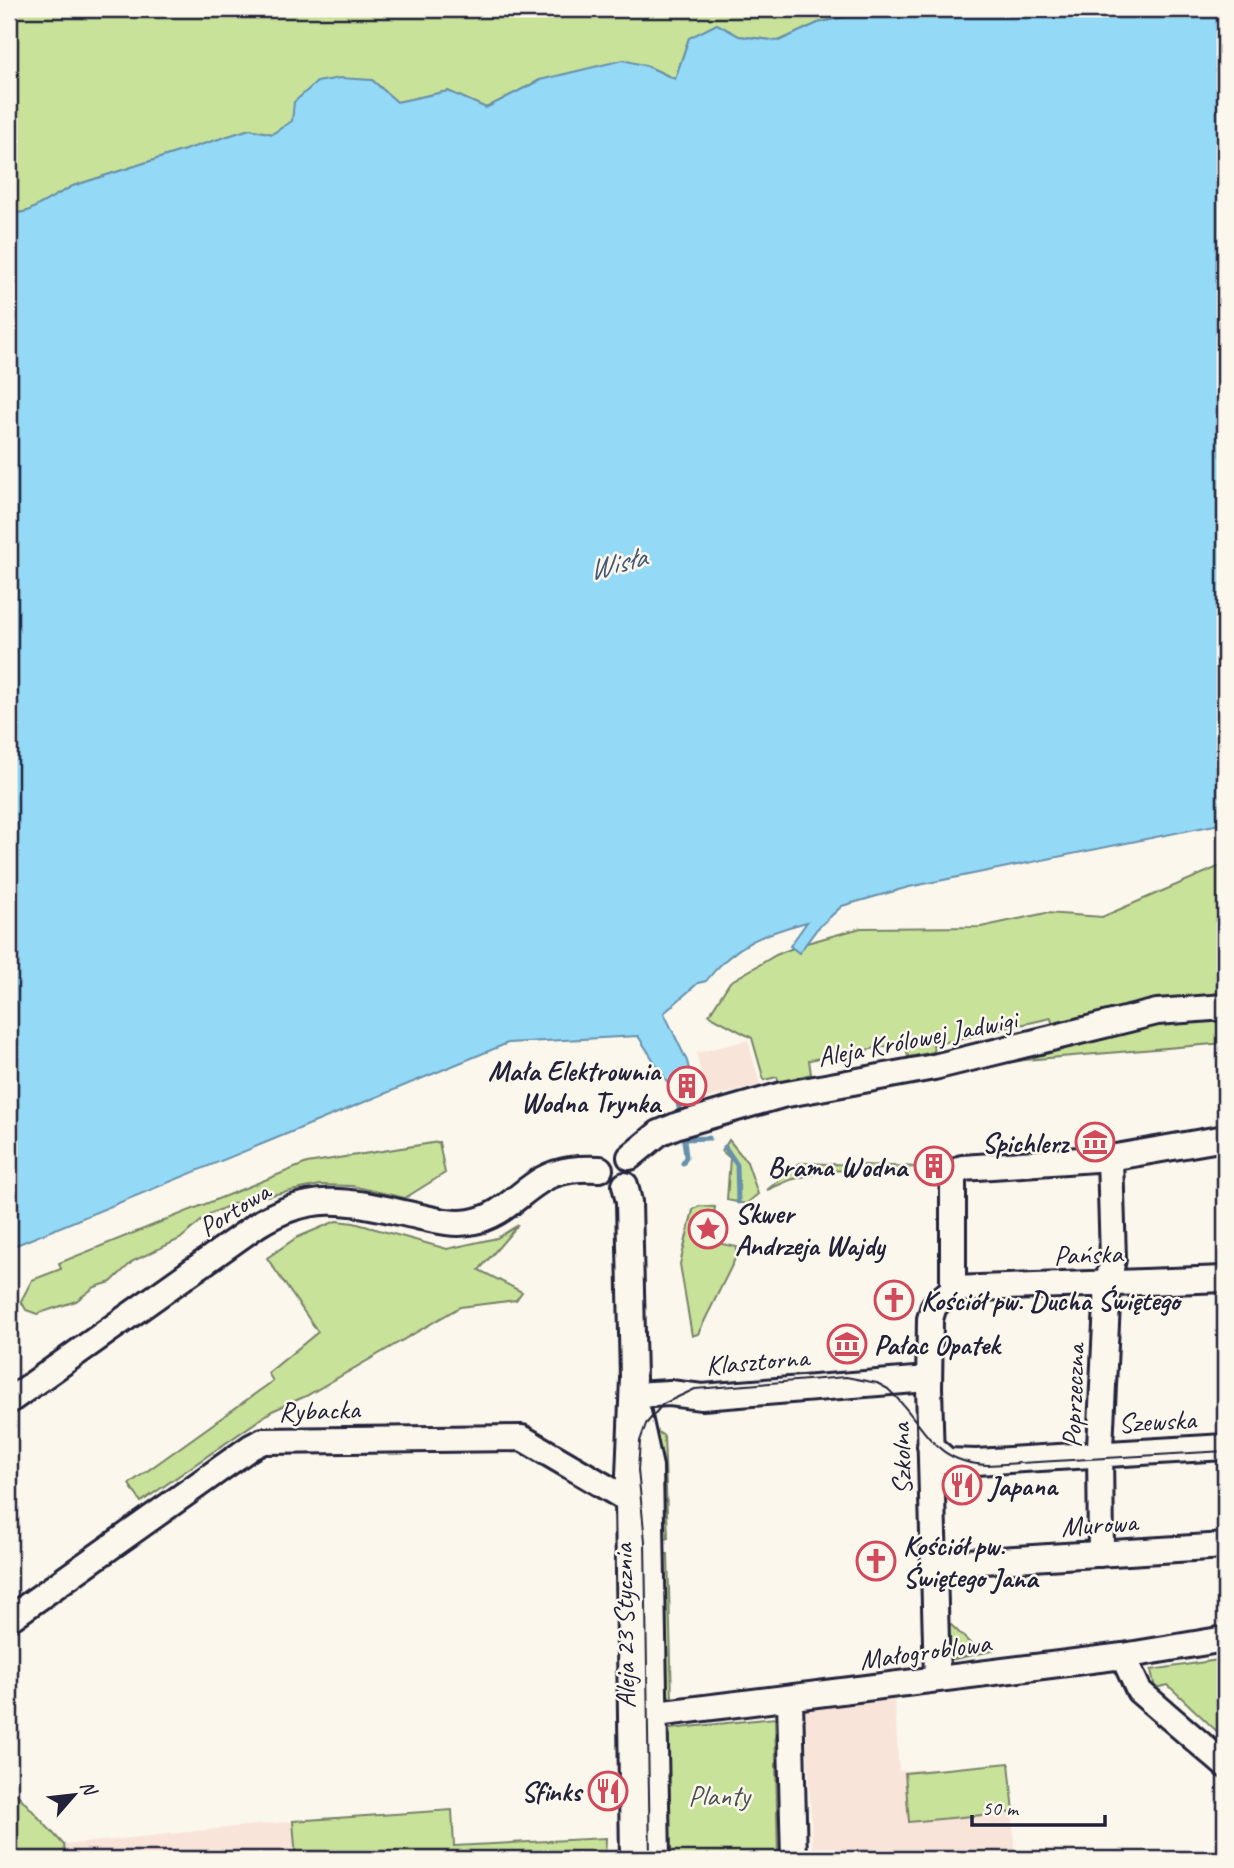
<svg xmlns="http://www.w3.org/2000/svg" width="1234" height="1868" font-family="Caveat,sans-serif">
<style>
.built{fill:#f9e4d9}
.green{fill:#c9e299;stroke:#76826a;stroke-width:2}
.water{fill:#94d9f6;stroke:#6690ab;stroke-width:2}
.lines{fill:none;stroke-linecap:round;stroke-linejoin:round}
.stream{stroke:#6690ab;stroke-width:5}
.minor-casing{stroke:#22223b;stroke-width:30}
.minor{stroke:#fbf7ec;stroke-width:24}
.tram{stroke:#22223b;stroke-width:2}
.labels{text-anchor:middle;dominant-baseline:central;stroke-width:5;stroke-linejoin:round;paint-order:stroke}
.street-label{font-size:28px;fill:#22223b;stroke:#fbf7ec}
.poi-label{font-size:28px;font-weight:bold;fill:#22223b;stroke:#fbf7ec;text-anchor:start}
.park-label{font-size:28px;fill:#4c5252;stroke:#fbf7ec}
.water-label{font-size:30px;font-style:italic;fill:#445973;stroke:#fbf7ec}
</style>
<rect width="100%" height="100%" fill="#fbf7ec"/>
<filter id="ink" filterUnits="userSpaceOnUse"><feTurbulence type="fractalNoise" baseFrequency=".0143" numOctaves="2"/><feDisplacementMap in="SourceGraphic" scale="14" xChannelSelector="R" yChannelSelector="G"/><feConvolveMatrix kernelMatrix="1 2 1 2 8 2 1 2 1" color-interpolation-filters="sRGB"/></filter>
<g filter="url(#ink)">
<path class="built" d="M748,1040L760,1085L708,1098L696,1053Z
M894,1694L899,1771L1010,1765L1015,1859H813L805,1699Z
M9,1794H17L64,1845L293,1821L296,1859H9Z"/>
<path class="green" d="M9,9H878L818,23L779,41L739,36L689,38L675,79L647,66L540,80L486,108L448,91L397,102L372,80L272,134L250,129L73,186L28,211L9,215Z
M1225,864V992L1173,1001L1054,1031L1051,1018L933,1045L934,1052L908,1057L905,1043L809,1060L811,1074L779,1082L777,1077L764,1080L752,1038L709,1015L730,982L776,955L803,944L861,928L981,927L1046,913L1102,917Z
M1225,1012V1043L1025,1060L947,1074L1141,1021Z
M729,1140L747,1162L758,1194L746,1204L727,1200L730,1158L722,1151Z
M439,1142L445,1173L405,1198L352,1186L320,1185L238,1202L209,1214L180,1239L133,1261L111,1282L95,1287L76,1301L37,1314L26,1310L21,1301L32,1280L61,1269L59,1263L307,1163Z
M800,1163L923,1167L825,1171L790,1180L767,1190Z
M699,1206L715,1207L712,1224L719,1226L717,1243L737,1247L736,1257L698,1334L692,1336L680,1264L693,1210Z
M336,1221L354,1223L447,1249L497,1238L518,1225L479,1270L522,1292L516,1300L460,1307L306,1396L272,1411L141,1502L129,1484L273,1381L268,1373L318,1332L267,1258L296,1238Z
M653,1429L664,1436L668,1538L656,1539Z
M656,1554H668L672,1700L662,1688Z
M949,1623L973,1646L985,1645L992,1651L950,1660Z
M1225,1659V1739L1168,1685L1155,1688L1151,1670Z
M775,1718L778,1859H663L661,1730Z
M1009,1763L1014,1812L909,1822L905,1773Z
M9,1794H17L64,1845L66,1859H9Z
M452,1810L454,1846L606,1838L605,1859H296L293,1821Z"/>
<path class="water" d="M878,9H1225V823L909,887L842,906L817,929L799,953L790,946L807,922C762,934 735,944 706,981L698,983L664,1013L687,1061L691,1077L668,1083L638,1036L508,1043L9,1248V215L28,211L73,186L250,129L272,134L292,121L294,102L317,82L340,78L372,80L397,102L448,91L486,108L540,80L623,60L647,66L675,79L689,38L717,24L739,36L779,41L818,23Z"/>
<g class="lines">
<path class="stream" d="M672,1082L682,1118
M684,1139L709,1138
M725,1147L737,1165L738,1202
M683,1163L686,1157L683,1131"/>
<defs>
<path id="minor" d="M630,1157L659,1133L678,1125L782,1095L934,1067L1157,1012L1225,1007
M625,1185L629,1202L633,1378L628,1500L633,1859
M953,1289V1176L962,1168L1110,1158L1225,1138
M953,1289L1225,1279
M633,1395L670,1393L702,1397L928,1379
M9,1401L257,1225C315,1188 356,1203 417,1216C435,1220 452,1225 470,1222C502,1217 517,1194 543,1179C561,1169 580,1168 600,1169
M638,1412L650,1467L657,1859
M930,1446L947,1461L976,1462L1225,1447
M1101,1554L1100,1447L1108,1283L1113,1259L1110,1158
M935,1564L1225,1546
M9,1619L251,1447L263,1441L522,1438L628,1500
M1123,1656L1139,1691L1225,1765
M937,1678L929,1387L930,1319L934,1306L953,1289
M790,1700L794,1859
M632,1717L1123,1656L1225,1639"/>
</defs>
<use href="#minor" class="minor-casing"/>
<use href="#minor" class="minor"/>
<path class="tram" d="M650,1859L645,1541L638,1470L640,1441L646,1424L663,1404L695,1389L846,1377L877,1383L888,1389C925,1423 930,1463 988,1465L1225,1451"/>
</g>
</g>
<defs>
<symbol id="building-ring" viewBox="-11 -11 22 22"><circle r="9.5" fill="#fbf7ec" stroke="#d1495b" stroke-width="1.5"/><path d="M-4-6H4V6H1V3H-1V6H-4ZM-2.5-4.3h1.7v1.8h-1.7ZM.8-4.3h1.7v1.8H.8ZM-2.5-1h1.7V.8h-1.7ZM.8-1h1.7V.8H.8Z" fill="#d1495b"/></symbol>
<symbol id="museum-ring" viewBox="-11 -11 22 22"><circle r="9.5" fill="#fbf7ec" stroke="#d1495b" stroke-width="1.5"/><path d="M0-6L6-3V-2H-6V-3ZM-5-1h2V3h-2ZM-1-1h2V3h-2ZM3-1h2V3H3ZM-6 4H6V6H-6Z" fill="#d1495b"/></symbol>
<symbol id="sight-ring" viewBox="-11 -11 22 22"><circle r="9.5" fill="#fbf7ec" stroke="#d1495b" stroke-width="1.5"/><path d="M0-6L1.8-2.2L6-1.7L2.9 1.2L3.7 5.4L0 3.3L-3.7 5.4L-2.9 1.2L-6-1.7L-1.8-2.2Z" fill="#d1495b"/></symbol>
<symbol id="church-ring" viewBox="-11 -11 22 22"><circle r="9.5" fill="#fbf7ec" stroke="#d1495b" stroke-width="1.5"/><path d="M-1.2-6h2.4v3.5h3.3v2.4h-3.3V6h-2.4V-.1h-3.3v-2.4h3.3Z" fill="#d1495b"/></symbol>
<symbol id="restaurant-ring" viewBox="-11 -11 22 22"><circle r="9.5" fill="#fbf7ec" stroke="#d1495b" stroke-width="1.5"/><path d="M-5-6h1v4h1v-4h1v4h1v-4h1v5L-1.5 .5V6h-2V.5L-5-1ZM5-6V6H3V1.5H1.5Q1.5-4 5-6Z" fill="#d1495b"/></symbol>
</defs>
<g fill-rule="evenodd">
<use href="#building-ring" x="665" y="1064" width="44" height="44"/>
<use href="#museum-ring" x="1073" y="1120" width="44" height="44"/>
<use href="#building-ring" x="912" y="1144" width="44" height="44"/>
<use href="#sight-ring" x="686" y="1207" width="44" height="44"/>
<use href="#church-ring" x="872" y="1278" width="44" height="44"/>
<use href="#museum-ring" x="825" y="1322" width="44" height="44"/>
<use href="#restaurant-ring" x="940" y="1463" width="44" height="44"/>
<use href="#church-ring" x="854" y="1539" width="44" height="44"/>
<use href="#restaurant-ring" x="586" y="1769" width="44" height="44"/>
</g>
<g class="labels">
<g class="street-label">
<text transform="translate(917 1038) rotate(-11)">Aleja Królowej Jadwigi</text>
<text transform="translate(234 1209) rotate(-32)">Portowa</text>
<text transform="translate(1088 1254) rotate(-2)">Pańska</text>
<text transform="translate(757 1361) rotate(-5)">Klasztorna</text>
<text transform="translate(1073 1396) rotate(-88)">Poprzeczna</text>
<text transform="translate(319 1410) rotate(-2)">Rybacka</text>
<text transform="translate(1157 1421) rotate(-3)">Szewska</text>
<text transform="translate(901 1459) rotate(-92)">Szkolna</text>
<text transform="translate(1099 1524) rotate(-4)">Murowa</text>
<text transform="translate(624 1626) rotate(-91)">Aleja 23 Stycznia</text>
<text transform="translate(925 1651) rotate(-8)">Małogroblowa</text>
</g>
<g class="poi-label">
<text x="660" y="1070" text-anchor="end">Mała Elektrownia<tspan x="660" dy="32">Wodna Trynka</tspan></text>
<text x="1068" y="1142" text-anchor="end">Spichlerz</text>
<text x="907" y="1166" text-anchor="end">Brama Wodna</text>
<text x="735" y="1213">Skwer<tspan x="735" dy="32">Andrzeja Wajdy</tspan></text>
<text x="921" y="1300">Kościół pw. Ducha Świętego</text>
<text x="874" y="1344">Pałac Opatek</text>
<text x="989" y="1485">Japana</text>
<text x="903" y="1545">Kościół pw.<tspan x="903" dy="32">Świętego Jana</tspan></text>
<text x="581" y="1791" text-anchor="end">Sfinks</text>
</g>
<g class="park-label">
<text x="719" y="1795">Planty</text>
</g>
<g class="water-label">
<text transform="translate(617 563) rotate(-14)">Wisła</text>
</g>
</g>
<rect width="1234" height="1868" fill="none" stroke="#fbf7ec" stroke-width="35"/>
<rect x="18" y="18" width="1199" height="1833" fill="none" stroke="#22223b" stroke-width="2.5" filter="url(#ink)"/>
<g transform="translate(74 1795) rotate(62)" stroke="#fbf7ec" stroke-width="5" paint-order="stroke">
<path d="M0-5L12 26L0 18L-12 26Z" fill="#22223b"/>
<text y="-10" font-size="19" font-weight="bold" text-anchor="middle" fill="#22223b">N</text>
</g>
<path d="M972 1815v10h133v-10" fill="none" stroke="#22223b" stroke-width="3.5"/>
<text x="982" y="1815" font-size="21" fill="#22223b" stroke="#fbf7ec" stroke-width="5" paint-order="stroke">50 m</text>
</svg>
